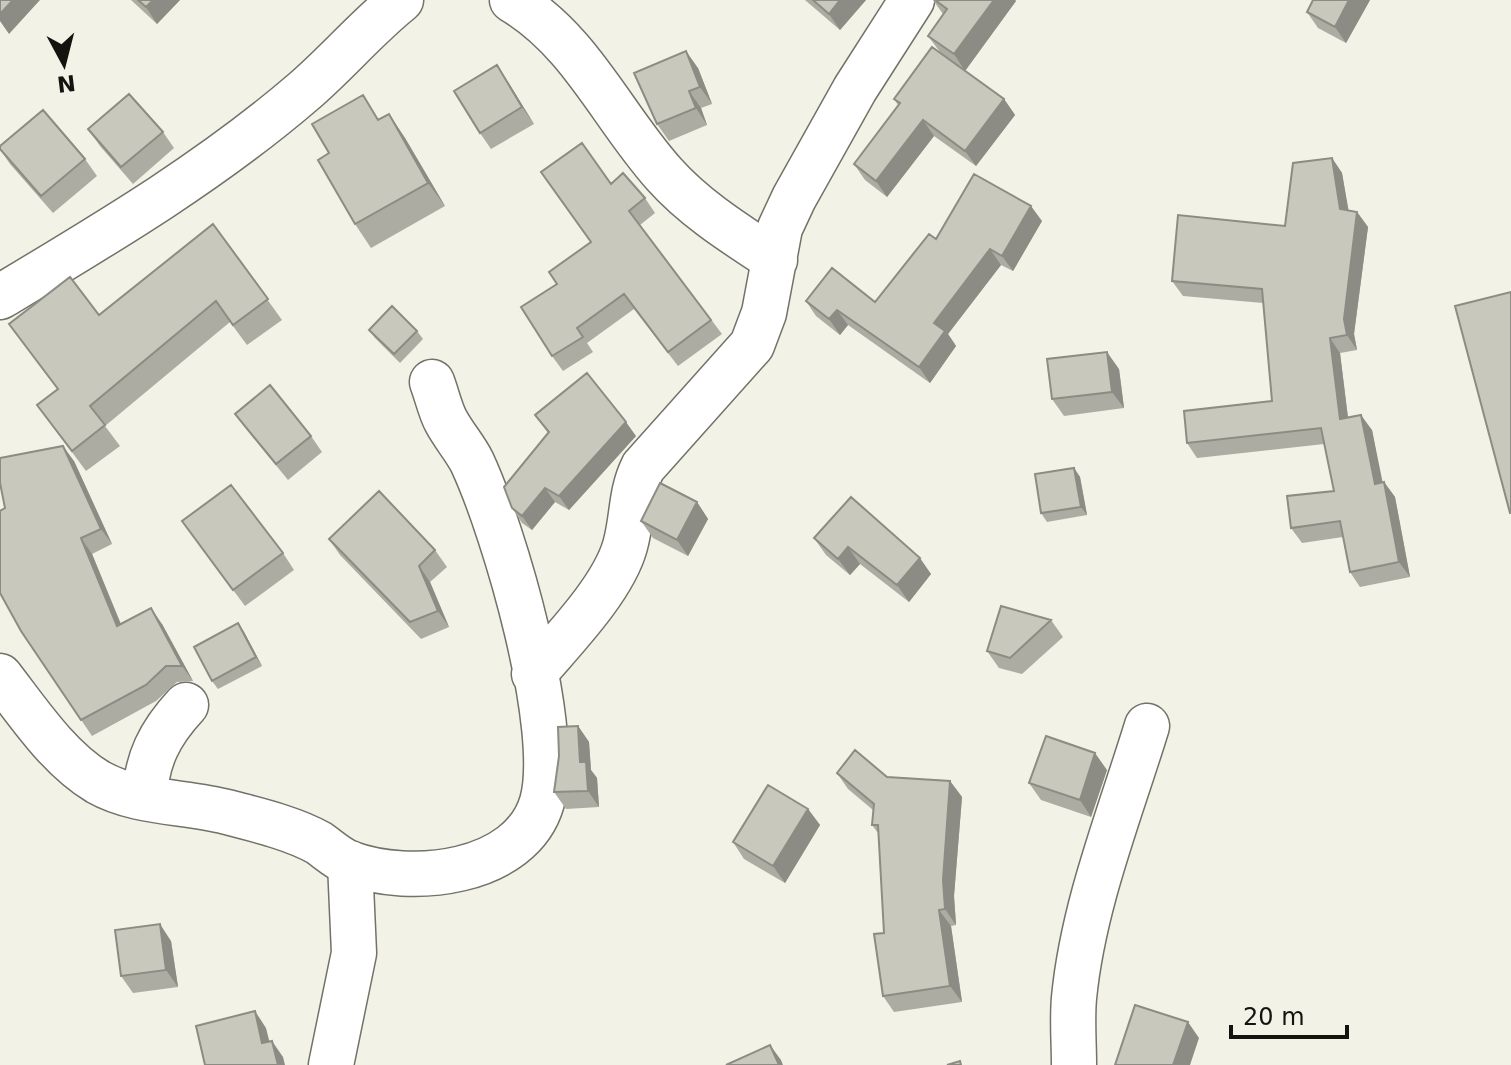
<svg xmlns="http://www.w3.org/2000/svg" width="1511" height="1065" font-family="'DejaVu Sans',sans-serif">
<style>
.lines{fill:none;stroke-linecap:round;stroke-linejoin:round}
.street-casing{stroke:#727268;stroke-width:47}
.street{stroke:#fff;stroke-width:44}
.wall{fill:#acaca2}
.shaded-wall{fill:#8c8c84}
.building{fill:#c8c8bc;stroke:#8c8c84;stroke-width:2}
</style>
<rect width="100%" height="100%" fill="#f3f2e7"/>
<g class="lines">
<defs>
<path id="street" d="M512,0C581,41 612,116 664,174C695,209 737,235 775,260
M0,297C105,234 210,172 303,92C337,63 366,28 401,0
M534,674C563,640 613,589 625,546C633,518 630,493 643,467L752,345L764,313L780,228L794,198L855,89L912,0
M0,676C28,712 58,758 98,782C137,804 185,801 227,812C257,820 292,828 319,843C329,850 337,858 349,863C410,886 521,875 542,802C562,729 505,533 472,462C465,448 454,436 446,421C440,410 437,395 432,382
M145,798C146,760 160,733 186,705
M331,1065L354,953L350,863
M1074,1065C1074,1043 1072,1020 1074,998C1083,905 1120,814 1147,726"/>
</defs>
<use href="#street" class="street-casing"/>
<use href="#street" class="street"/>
</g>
<path class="wall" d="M131,0H180L157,24Z
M805,0H866L840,30Z
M933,0H1015L1016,1L965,71L940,52L928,36L943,14Z
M1313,0H1370L1346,43L1318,28L1307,12Z
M698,68L712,104L701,108L707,125L669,141L657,124Z
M508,82L534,124L491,149L480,133Z
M894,99H1004L1015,115L976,166L934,136L887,197L865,180L854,164L898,105Z
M389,114L405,138L445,206L371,248L355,224L329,153Z
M88,129L163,132L174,148L133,184L100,146Z
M0,149L85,159L97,176L53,213L10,164Z
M1332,158L1342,173L1348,210L1357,212L1368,227L1354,334L1357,350L1340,353L1348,418L1372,430L1382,483L1384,482L1395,497L1410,577L1360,587L1350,572L1343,537L1302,543L1291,528L1334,491L1324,444L1197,458L1187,443L1272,401L1263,303L1183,296L1172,281L1285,226Z
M611,184L645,198L655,213L640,225L722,334L678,366L634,309L587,343L593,352L563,371L552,356L557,284L591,242Z
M1042,221L1013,271L1001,265L948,334L956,346L930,383L848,325L840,335L816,316L806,301L875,302L936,239Z
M213,224L282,320L247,345L230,322L105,426L120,446L86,471L37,405L57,389L9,324L99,315Z
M369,330L417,331L423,339L400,363L375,338Z
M1119,369L1124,408L1064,416L1052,399Z
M235,414L311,436L322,452L288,480L247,430Z
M535,415L636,436L569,510L555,502L532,530L522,523L512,508L548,433Z
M74,461L112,544L92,554L121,624H162L193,681L177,682L156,701L92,736L21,631L5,508Z
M1074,468L1080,477L1087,515L1047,522L1041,513Z
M851,497L931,574L909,602L860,564L850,575L826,555L814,538Z
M697,502L708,519L688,556L653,538L641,521Z
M182,521L283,553L294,570L245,606Z
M329,539L435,550L447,567L430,582L449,627L421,639L340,555Z
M1051,620L1063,637L1022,674L999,668L987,651Z
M238,623L244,632L262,666L218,689L212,681Z
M578,726L589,742L591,770L597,778L599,807L566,809L554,792Z
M1107,770L1091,817L1041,800L1029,783Z
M837,773L950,781L962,797L954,896L956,925L951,926L962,1002L894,1012L883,996L884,933L878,833L872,825L873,810L848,789Z
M808,809L820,825L785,883L744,859L733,842Z
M171,941L178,987L133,993L121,976Z"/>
<path class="shaded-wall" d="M13,0H40L9,34L0,21V14Z
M153,0H180L157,24L146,7Z
M840,0H866L840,30L829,14Z
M994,0H1015L1016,1L965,71L954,54Z
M1349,0H1370L1346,43L1335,27Z
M686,51L698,68L712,104L700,87Z
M497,65L508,82L534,124L522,107Z
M689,91L701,108L707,125L696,108Z
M1004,99L1015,115L976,166L965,151Z
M389,114L405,138L445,206L428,183Z
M923,120L934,136L887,197L876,181Z
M1332,158L1342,173L1351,224L1340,209Z
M1031,206L1042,221L1013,271L1002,256Z
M1357,212L1368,227L1354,334L1357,350L1347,335L1344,319Z
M990,249L1001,265L948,334L956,346L930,383L919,367L934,323Z
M837,310L848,325L840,335L829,319Z
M1330,338L1340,353L1350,434L1340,419Z
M1107,352L1119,369L1124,408L1112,392Z
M1361,415L1372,430L1386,499L1375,484Z
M626,422L636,436L569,510L559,496Z
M63,446L74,461L112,544L101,529Z
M1074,468L1080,477L1087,515L1081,507Z
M1384,482L1395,497L1410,577L1399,562Z
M545,488L555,502L532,530L522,516Z
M697,502L708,519L688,556L677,540Z
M81,538L92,554L128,642L117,626Z
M848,547L860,564L850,575L838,559Z
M920,558L931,574L909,602L897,585Z
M419,566L430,582L449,627L438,611Z
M151,608L162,624L193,681L182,666Z
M238,623L244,632L262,666L256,657Z
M578,726L589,742L591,770L597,778L599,807L588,791L580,762Z
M1095,753L1107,770L1091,817L1080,800Z
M950,781L962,797L954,896L956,925L945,909L943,880Z
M808,809L820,825L785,883L773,866Z
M939,910L951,926L962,1002L950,986Z
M160,924L171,941L178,987L166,970Z
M255,1011L266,1028L274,1060L262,1043Z
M1188,1022L1199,1038L1190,1065H1173Z
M272,1041L283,1057L285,1065H278Z
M770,1045L781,1060L783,1065H779Z"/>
<path class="building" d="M0,0H13L0,14Z
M138,0H153L146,7Z
M813,0H840L829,14Z
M935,0H994L954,54L928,36L947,9Z
M1313,0H1349L1335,27L1307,12Z
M932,47L1004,99L965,151L923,120L876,181L854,164L900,103L894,99Z
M686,51L700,87L689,91L696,108L657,124L634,73Z
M497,65L522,107L480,133L454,91Z
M129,94L163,132L121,167L88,129Z
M363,95L378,120L389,114L428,183L355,224L318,160L329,153L312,124Z
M43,110L85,159L41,196L0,149V146Z
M582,143L611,184L623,173L645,198L629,211L711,320L668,352L624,294L577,328L583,337L552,356L521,307L557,284L549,272L591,242L541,172Z
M1332,158L1340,209L1357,212L1344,319L1347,335L1330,338L1340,419L1361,415L1375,484L1384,482L1399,562L1350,572L1340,521L1291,528L1287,496L1334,491L1321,428L1187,443L1184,411L1272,401L1262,289L1172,281L1178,215L1285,226L1293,163Z
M974,174L1031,206L1002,256L990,249L934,323L945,331L919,367L837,310L829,319L806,301L832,268L875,302L929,234L936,239Z
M213,224L268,299L233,325L216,301L90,406L105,425L72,451L37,405L58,389L9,324L70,277L99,315Z
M1511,292V513H1510L1455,306Z
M392,306L417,331L394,354L369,330Z
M1107,352L1112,392L1052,399L1047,359Z
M587,373L626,422L559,496L545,488L522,516L512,508L504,487L549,432L535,415Z
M270,385L311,436L276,464L235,414Z
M63,446L101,529L81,538L117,626L151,608L182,666H166L146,685L81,720L21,631L0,593V511L5,508L0,483V458Z
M1074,468L1081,507L1041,513L1035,474Z
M660,483L697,502L677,540L641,521Z
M231,485L283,553L233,590L182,521Z
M379,491L435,550L419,566L438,611L410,622L329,539Z
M851,497L920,558L897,585L848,547L838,559L814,538Z
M1001,606L1051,620L1010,658L987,651Z
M238,623L256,657L212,681L194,647Z
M578,726L580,762H586L588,791L554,792L559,756L558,727Z
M1046,736L1095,753L1080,800L1029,783Z
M855,750L887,777L950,781L943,880L945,909L939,910L950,986L883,996L874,934L884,933L878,825H872L874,804L837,773Z
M768,785L808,809L773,866L733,842Z
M160,924L166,970L121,976L115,930Z
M1135,1005L1188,1022L1173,1065H1115Z
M255,1011L262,1043L272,1041L278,1065H205L196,1026Z
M770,1045L779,1065H726Z
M960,1061L961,1065H947Z"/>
<g transform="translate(64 64) rotate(173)" stroke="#f3f2e7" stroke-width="6" paint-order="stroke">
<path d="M0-6L14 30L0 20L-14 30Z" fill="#13130f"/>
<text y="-12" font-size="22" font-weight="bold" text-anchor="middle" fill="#13130f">N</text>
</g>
<path d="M1231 1025v12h116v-12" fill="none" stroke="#13130f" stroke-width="4"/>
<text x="1243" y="1025" font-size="24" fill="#13130f" stroke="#f3f2e7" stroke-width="6" paint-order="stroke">20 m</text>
</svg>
